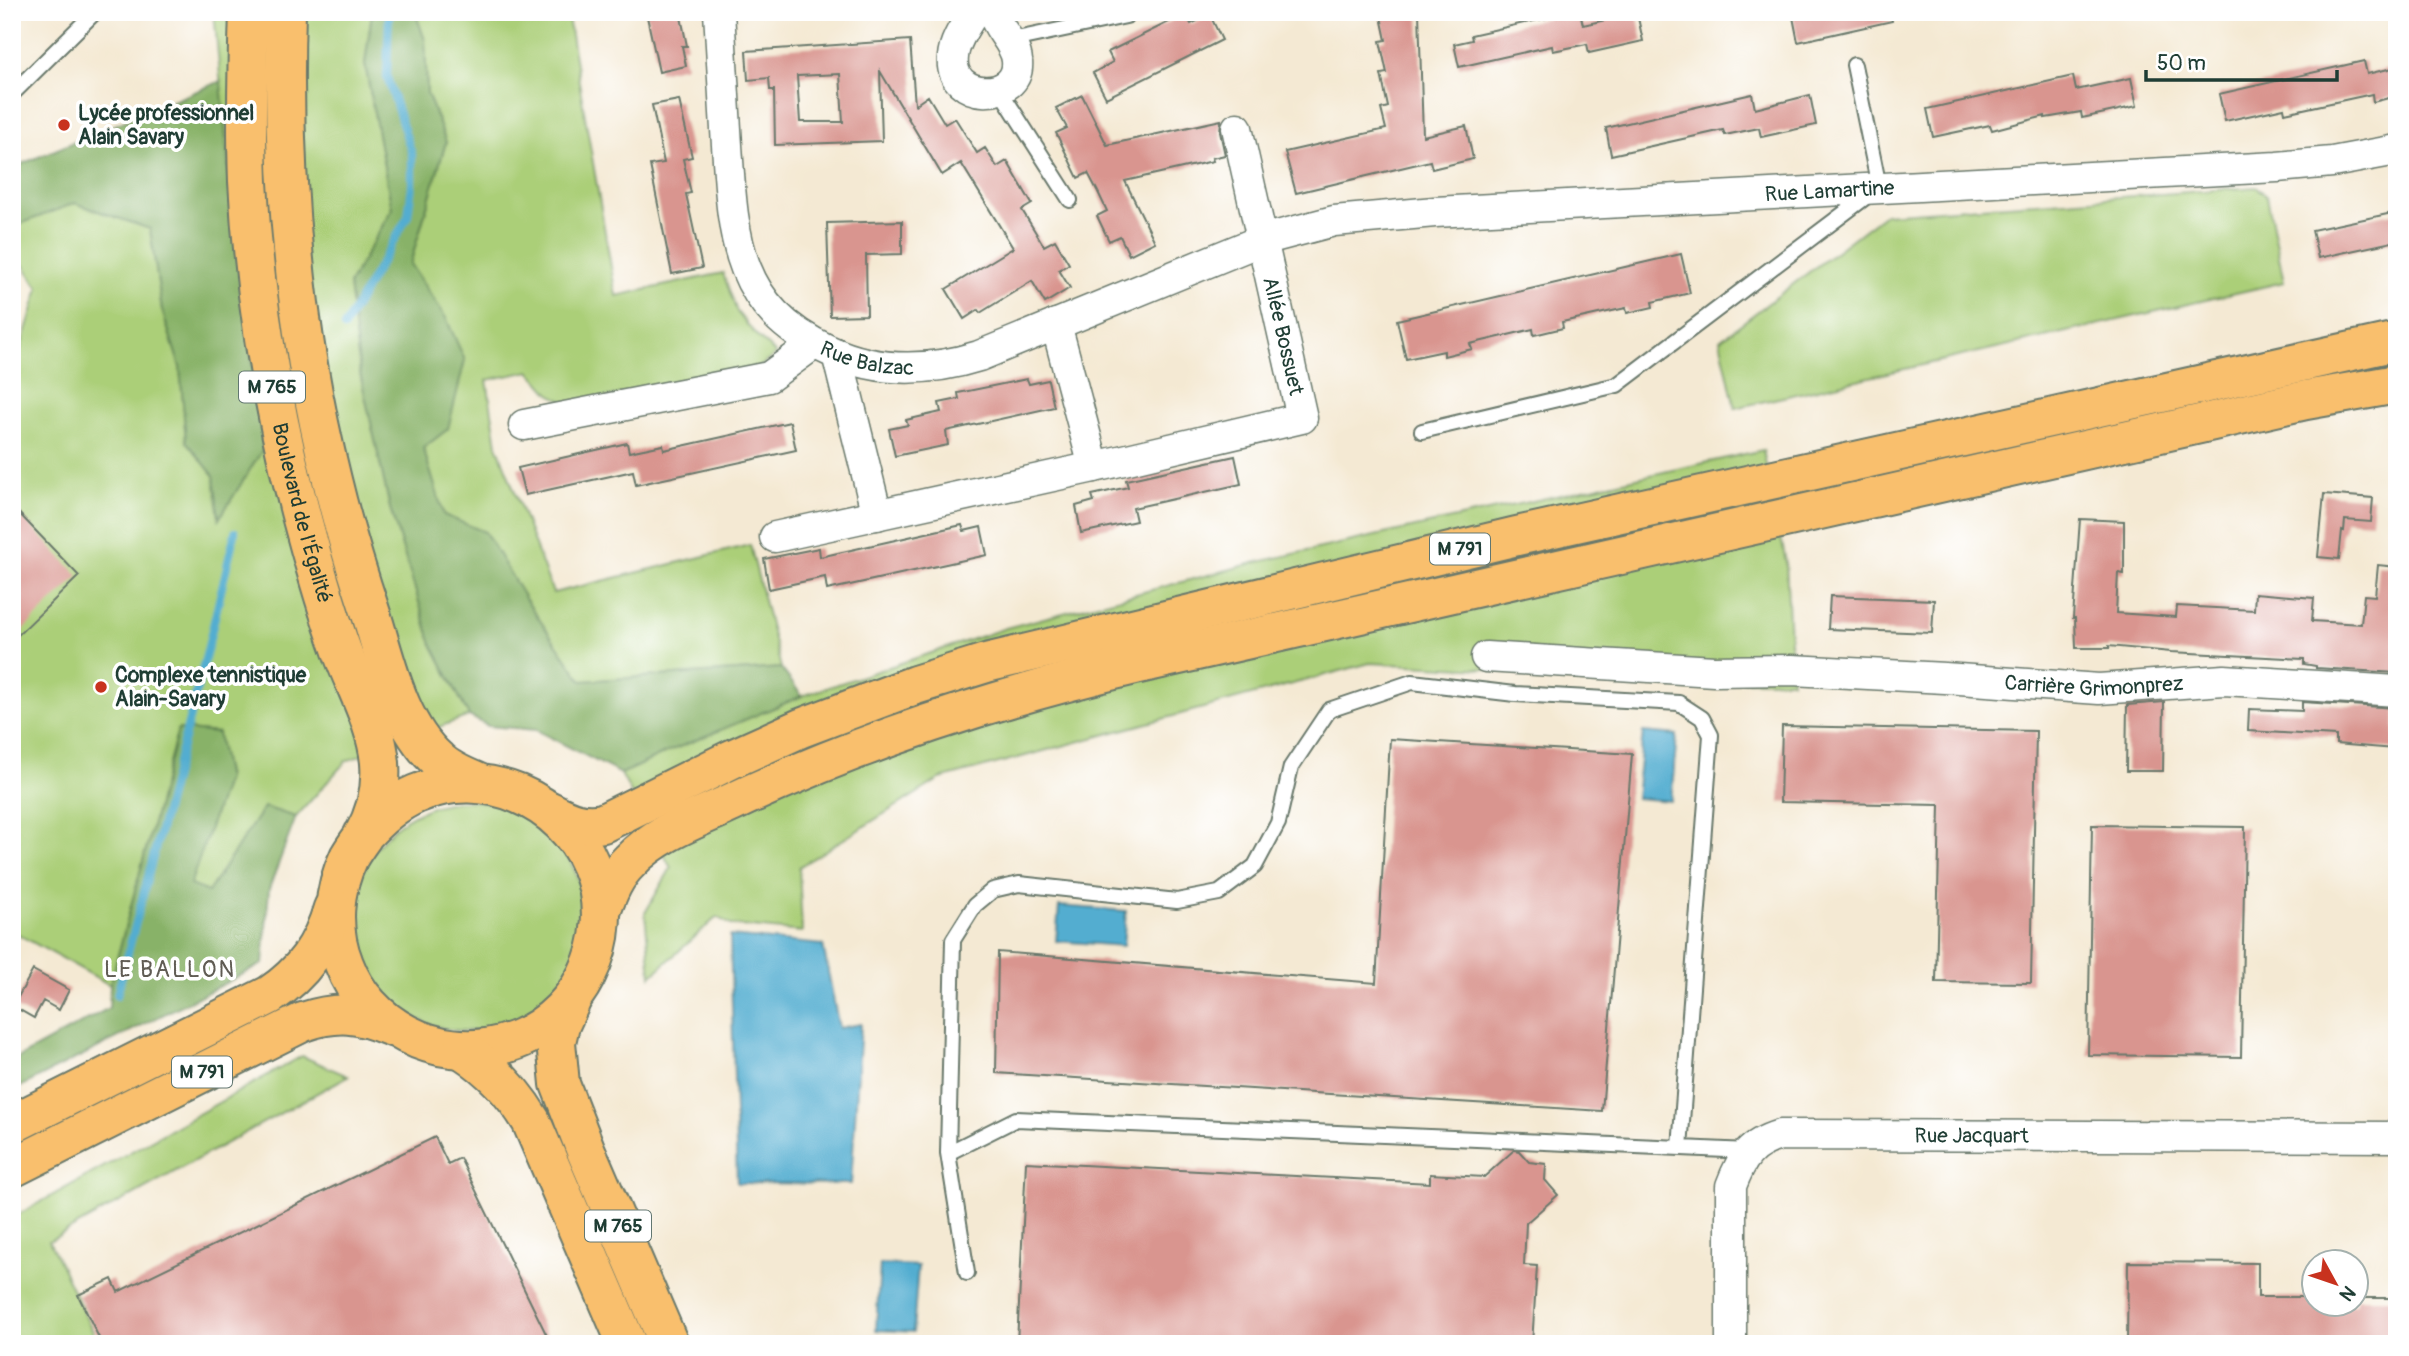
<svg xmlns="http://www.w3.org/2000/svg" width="2409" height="1356" font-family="Pangolin,sans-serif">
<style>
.green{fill:#abcf78;stroke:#658656;stroke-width:2}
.forest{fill:#88b268;stroke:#54784e;stroke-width:2}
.water{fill:#52add0;stroke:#387582;stroke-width:2}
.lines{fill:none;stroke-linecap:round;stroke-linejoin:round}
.stream{stroke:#52add0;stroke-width:8}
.building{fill:#d9958f;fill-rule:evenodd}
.lane-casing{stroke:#6a796c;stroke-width:18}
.street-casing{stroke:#6a796c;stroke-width:33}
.primary-casing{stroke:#6a796c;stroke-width:42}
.lane{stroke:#fff;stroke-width:14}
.street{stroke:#fff;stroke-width:30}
.primary{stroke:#f9bf6d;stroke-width:38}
.poi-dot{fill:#c8321e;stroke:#fff;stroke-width:2.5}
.labels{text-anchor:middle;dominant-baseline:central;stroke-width:7;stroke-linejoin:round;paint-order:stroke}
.shield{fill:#fff;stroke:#627771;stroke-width:2}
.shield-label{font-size:19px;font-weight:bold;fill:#1f3d34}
.poi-label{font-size:21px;font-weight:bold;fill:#1f3d34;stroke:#fff;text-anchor:start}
.street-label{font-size:21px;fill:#1f3d34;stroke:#fff}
.neighbourhood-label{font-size:23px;letter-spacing:2px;fill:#605c54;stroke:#fff}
</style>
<rect width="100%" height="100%" fill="#fff"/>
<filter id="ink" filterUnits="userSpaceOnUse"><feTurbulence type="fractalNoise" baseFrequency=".0143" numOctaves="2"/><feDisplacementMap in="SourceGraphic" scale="14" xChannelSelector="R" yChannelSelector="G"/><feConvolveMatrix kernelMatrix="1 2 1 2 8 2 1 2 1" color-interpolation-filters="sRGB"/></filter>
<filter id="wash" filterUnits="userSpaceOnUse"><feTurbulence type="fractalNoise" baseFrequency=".00686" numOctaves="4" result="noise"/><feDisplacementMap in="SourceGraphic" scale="28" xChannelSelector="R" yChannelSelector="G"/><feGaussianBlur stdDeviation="1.57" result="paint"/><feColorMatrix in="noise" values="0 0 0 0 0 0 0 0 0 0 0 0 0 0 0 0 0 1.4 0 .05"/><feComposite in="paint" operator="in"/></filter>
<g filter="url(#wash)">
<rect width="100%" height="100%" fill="#f4e9d3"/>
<path class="green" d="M214,12H372L365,64L392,209L349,284L360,373L390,508L432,644L469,716L346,761L296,817L264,808L208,893L189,885L227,778L217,733L178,729L110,985L12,931V376L39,288L12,249V227L75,203L150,229L162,310L180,367L186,441L214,476L220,518L230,184Z
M415,12H567L616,296L723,273L737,312L755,334L776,354L757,369L569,404L550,394L530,371L487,380L497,445L553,593L750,545L781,668L582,681L525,599L485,532L444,516L423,448L448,429L410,265L446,142L427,93L425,40Z
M2257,187L2267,196L2284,282L1735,408L1720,340L1885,214Z
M1763,450L1786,562L1792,681L1704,680L1370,663L940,779L799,867L802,932L731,925L717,917L651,976L645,913L671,868L621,774L665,753L802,696L1006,628L1258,562Z
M354 916a115 115 0 1 1 230 0a115 115 0 1 1-230 0Z
M302,1056L348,1076L49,1241L99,1344H12V1218Z"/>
<path class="forest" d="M372,12H415L425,40L427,93L446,142L410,264L446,318L465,360L448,429L423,448L444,515L485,532L528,603L582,681L781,668L802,696L665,753L621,774L536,730L488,726L469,716L432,644L390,508L360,373L349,284L392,209L365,64Z
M221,81L230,184L263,449L219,519L214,476L186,441L180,367L162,310L150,229L75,203L12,227V168Z
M178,729L218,733L227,779L190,885L208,892L264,807L296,817L269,889L263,964L12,1091V1061L109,1008L110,985Z"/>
<path class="water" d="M1643,732L1677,735L1671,801L1636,798Z
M1059,906L1126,911L1123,946L1056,941Z
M730,936L823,945L839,1028L861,1024L851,1184L737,1183Z
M880,1264L918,1266L913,1332L876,1330Z"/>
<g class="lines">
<path class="stream" d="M344,327L408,216L412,185V154L387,77L389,12
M117,995L207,651L235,532"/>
</g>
<g id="blocks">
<path class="building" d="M646,12H680L687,46H682L686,66L659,72Z
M1380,12H1419L1423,136L1466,126L1473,159L1432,169L1430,161L1296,193L1285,152L1386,129L1381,109L1388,107L1381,74L1387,73L1380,41L1386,40Z
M1573,12H1580L1583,25L1637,13L1643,41L1589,53L1587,44L1553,51L1552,46L1459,67L1454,44L1472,40L1471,35Z
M1792,12H1891L1892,21L1798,42Z
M1185,14L1191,24L1210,15L1222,40L1106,98L1093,73L1113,62L1108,52Z
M910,40L915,105L928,96L945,124L955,118L977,153L985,148L997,167L1007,161L1032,204L1022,210L1044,246L1055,240L1069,264L1059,270L1070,288L1045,303L1032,281L980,313L978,310L964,319L946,289L1013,248L961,163L942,175L880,71L882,141L775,145L774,90H770L769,78L748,80L746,51ZM840,74L843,122H800L797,76Z
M2364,61L2367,74L2397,67V96L2373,102L2372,94L2285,113L2284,108L2225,121L2219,94Z
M2073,76L2076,90L2131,78L2137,106L2082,118L2081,112L2045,118V116L1992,130L1990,125L1933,137L1927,109Z
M1752,94L1755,109L1810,95L1816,125L1761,137L1759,128L1725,135L1723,130L1611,155L1606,128Z
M1082,95L1107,145L1221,120L1220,132L1225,155L1212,158L1213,161L1125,181L1155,242L1129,255L1120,236L1109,241L1097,216L1107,211L1098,192L1088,173L1078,178L1056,133L1067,128L1056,108Z
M679,100L692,157L683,159L691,193L686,194L702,268L672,274L650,165L664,163L652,105Z
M2397,212V241L2318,258L2312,230Z
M902,221V254L866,255L867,315L830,316L827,223Z
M1681,254L1690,293L1652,302L1653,307L1627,313L1626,308L1562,322L1563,328L1534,335L1533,329L1470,344L1472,349L1444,356V351L1406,359L1397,320Z
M1027,379L1029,384L1048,380L1054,407L946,431L948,445L895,456L889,429L908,425L906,420L941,412L939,403L959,399L958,393Z
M790,422L796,450L636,485L633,471L525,495L518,468L627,443L629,452L663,445L664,450Z
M1235,456L1241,484L1133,508L1136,521L1081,533L1076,506L1094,501L1092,495L1128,487L1126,480Z
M2324,494L2373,498L2371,522L2345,520L2344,531L2342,530L2339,559L2318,557Z
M12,506L79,576L12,641Z
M2080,519L2124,521V574L2118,573L2116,613L2176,617L2177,606L2254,610L2255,593L2314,598L2312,621L2361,624L2364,595L2375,596L2378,565L2397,567V673L2316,668V666L2304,664V659L2171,652L2109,646V648H2076L2075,618H2073Z
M962,525L964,531L981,527L987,555L827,590L825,577L769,589L764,559L819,548L820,557Z
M1830,596L1934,600L1932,633L1828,629Z
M2164,702L2163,771H2126L2127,705Z
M2302,702L2396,708L2394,749L2336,744V736L2248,731L2249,709L2302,711Z
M1782,726L2036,731L2031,983L1936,982L1940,805L1780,802Z
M1390,739L1632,754L1602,1111L996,1073L998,952L1376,983Z
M2092,825L2245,827L2241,1057L2088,1055Z
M33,970L69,990L59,1010L43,1001L34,1018L13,1006Z
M435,1137L448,1164L460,1158L551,1344H102L78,1295L112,1279L118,1292Z
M1514,1150L1519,1151L1529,1162L1546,1164L1545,1180L1558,1195L1526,1223L1524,1265L1537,1266L1532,1344H1017L1026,1162L1430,1183V1174L1484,1177Z
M2128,1262L2258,1263V1297H2314V1304H2356V1298H2397V1344H2127Z"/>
</g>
</g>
<g filter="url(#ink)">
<use href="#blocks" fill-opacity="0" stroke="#6a796c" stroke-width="2"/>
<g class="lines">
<defs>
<path id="lane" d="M1008,41L1126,16
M999,89L1070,200
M12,94L95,12
M1422,431L1617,385L1879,187L1854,65
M948,1153L953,940L975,905L993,890L1019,884L1177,901L1219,893L1255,866L1278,823L1291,767L1329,710L1412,682L1515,694L1679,703L1702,718L1711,735L1680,1148
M967,1273L948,1153L1016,1119L1749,1151"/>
<g id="street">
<path id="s1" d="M719,12C722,57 724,101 727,145C733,236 735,307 828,350C877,373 928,372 979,356L1262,240L1334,221L1435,212L2277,167L2332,162L2397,150"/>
<path d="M974,12C966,25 954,41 953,57C948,102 1021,102 1017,61C1016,43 997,30 993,12"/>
<path d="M1056,324L1094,467"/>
<path d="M837,354L877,515"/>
<path d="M524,425L769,377L814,344"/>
<path d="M775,537L1094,467L1302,418L1237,128"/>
<path id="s2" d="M1486,657L1714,671L1792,670L1945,678L2099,689L2224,680L2397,691"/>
<path id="s3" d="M1731,1344V1186C1742,1157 1750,1144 1780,1135L2397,1137"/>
</g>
<g id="primary">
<path id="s4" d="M249,12C247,69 246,125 248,181C254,299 274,417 305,530C316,571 328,612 342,651C355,687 377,725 380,763C382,789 376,813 363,836C358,843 353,850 349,857C333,890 330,929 344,964C367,1026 436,1062 501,1045C577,1026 622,939 591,866C563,799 484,765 416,794C395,803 379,818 363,835"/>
<path d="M286,12C281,168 294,328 332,480C343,526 357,572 372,617C387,665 399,725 438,760C449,771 465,777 479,783"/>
<path d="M550,811C569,821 582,827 603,823L732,759L801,728L915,685L986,663L1517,536L2397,341"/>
<path d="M601,912C608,893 615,875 630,861C656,833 697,819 731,803C862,741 998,697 1139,664L2306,400L2397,384"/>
<path d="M571,1001L560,1025L556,1042L560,1084L586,1151L669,1344"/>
<path d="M463,1050C492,1069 513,1091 531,1121L627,1344"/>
<path d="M12,1124L270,995C303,973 322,946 333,908"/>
<path d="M12,1168L303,1022C339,1010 358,1013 392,1027"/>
</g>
</defs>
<use href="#lane" class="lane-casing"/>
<use href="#street" class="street-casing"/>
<use href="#primary" class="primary-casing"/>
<use href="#lane" class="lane"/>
<use href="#street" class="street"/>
<use href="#primary" class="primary"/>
</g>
</g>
<g class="poi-dot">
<circle cx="64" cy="125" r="7"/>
<circle cx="101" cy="687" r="7"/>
</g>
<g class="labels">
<g class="shield">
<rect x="239" y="371.5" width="66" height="31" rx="5"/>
<rect x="1430" y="533.5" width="60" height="31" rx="5"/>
<rect x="172" y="1056.5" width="60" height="31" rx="5"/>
<rect x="585" y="1210.5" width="66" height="31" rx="5"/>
</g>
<g class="shield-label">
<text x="272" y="387">M 765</text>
<text x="1460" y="549">M 791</text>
<text x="202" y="1072">M 791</text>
<text x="618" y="1226">M 765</text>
</g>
<g class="poi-label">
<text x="78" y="113">Lycée professionnel<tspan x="78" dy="24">Alain Savary</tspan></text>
<text x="115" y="675">Complexe tennistique<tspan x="115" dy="24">Alain-Savary</tspan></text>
</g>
<g class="street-label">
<text stroke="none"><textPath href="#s1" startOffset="1409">Rue Lamartine</textPath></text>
<text transform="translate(1283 336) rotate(77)">Allée Bossuet</text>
<text stroke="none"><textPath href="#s1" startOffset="418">Rue Balzac</textPath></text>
<text stroke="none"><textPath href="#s4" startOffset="506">Boulevard de l'Égalité</textPath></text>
<text stroke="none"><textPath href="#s2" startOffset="609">Carrière Grimonprez</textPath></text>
<text stroke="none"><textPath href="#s3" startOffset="424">Rue Jacquart</textPath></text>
</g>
<g class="neighbourhood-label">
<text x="170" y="969">LE BALLON</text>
</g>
</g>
<rect width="2409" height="1356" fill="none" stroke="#fff" stroke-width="42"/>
<g transform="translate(2335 1283) rotate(130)"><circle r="33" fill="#ffffff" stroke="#a5b1ae" stroke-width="2"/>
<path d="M0-5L12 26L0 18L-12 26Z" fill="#c8321e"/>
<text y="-10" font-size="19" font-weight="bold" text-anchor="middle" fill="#1f3d34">N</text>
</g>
<path d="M2146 70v10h191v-10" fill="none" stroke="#1f3d34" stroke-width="3.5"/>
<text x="2157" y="70" font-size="21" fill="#1f3d34" stroke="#ffffff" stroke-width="5" paint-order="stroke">50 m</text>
</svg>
